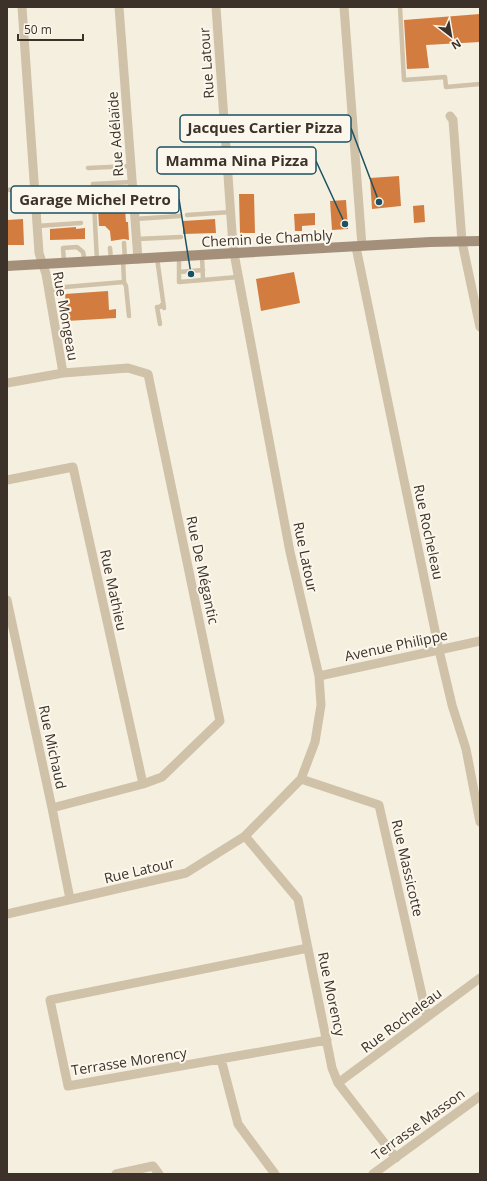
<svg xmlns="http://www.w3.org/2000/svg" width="487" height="1181" font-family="'Open Sans',sans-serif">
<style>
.building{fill:#d27c40}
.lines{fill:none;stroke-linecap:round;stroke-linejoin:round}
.lane{stroke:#d0c1a9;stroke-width:4.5}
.street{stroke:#d0c1a9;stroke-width:9}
.secondary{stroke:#a4907a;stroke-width:10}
.labels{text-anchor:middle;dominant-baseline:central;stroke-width:4;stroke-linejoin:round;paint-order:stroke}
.street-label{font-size:14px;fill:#3c3229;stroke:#fcf7ec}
.leader{fill:none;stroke:#1a5263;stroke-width:1.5}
.callout-dot{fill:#1a5263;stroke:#fcf7ec;stroke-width:1.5}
.callout{fill:#fcf7ec;stroke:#1a5263;stroke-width:1.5}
.callout-label{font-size:15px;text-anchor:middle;font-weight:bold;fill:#3c3229}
</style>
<rect width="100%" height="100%" fill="#f5efdf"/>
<path class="building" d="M480,14V42L426,45L429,68L407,69L404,20Z
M399,176L401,206L372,209L370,178Z
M122,191V197H124L126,222H128L129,240L124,239L111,241L110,231L105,226H99L97,192Z
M239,194H254L255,233H240Z
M346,200L348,229L332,230L330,201Z
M424,205L425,222L414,223L413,206Z
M315,213V225L302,226V231H295L294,214Z
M23,219L24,245H7V220Z
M215,219L216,233L183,234V221Z
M76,227V229L85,228V239L50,240V229Z
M294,272L300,303L261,311L256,279Z
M108,291L109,310L116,309V318L67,321L65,294Z"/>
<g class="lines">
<path class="lane" d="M400,7L404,80L445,77L446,87L480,84
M88,168L131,166
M7,190L34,188
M187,215L231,212
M135,219L180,216
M37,226L81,223
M137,239L181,237
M124,243L125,260
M110,248L111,260
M179,257V282L203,280L202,256
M157,258L164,308
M97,261L93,184L132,182
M64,262L63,248L77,247L83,252L85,262
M179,272L203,270
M203,280L238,277
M124,282L126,286L129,316
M49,291L65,287L124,282L123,260
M160,324L157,307H160L163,303"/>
<path class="street" d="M22,7L39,253L46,274L63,373
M119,7L138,259
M344,7L362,246
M450,116L453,120L462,242L480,327
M356,247L439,650L452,705L466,749L480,822
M7,383L63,373L128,368L148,374L220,721L162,777L143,784L52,808
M7,480L73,467L143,784
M7,600L52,808L70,899
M319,676L480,641
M301,779L379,805L427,1017
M245,836L298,899L332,1068L338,1083L396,1158
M7,914L186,873L245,836L298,782L301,779L315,742L321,705L319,676L290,552L236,264L233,246L216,7
M308,948L50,1000L68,1086L327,1040
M221,1059L238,1124L275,1174
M338,1083L480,978
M116,1174L153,1166L159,1174
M373,1174L480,1096"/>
<path class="secondary" d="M7,266L430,242L480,241"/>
</g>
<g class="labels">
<g class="street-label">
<text transform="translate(206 63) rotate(-94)">Rue Latour</text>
<text transform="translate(115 134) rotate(-94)">Rue Adélaïde</text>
<text transform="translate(267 238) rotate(-3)">Chemin de Chambly</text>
<text transform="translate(66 316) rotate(80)">Rue Mongeau</text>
<text transform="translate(429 532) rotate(78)">Rue Rocheleau</text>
<text transform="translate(306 557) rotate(78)">Rue Latour</text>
<text transform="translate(203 570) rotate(78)">Rue De Mégantic</text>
<text transform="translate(114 590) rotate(78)">Rue Mathieu</text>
<text transform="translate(396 645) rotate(-12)">Avenue Philippe</text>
<text transform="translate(53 747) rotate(78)">Rue Michaud</text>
<text transform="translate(408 868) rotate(77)">Rue Massicotte</text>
<text transform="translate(139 870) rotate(-13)">Rue Latour</text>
<text transform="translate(332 994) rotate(78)">Rue Morency</text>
<text transform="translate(401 1020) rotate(-37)">Rue Rocheleau</text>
<text transform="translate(129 1061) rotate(-9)">Terrasse Morency</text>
<text transform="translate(418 1124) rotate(-36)">Terrasse Masson</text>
</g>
</g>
<path class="leader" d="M379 202L351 128M345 224L316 161M191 274L179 199"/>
<g class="callout-dot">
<circle cx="379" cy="202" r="4"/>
<circle cx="345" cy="224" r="4"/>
<circle cx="191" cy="274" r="4"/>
</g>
<g class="callout">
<rect x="180" y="115" width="171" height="27" rx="4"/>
<rect x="157" y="147" width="159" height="27" rx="4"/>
<rect x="11" y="186" width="168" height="27" rx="4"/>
</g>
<g class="callout-label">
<text x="265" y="133">Jacques Cartier Pizza</text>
<text x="237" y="166">Mamma Nina Pizza</text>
<text x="95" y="205">Garage Michel Petro</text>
</g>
<rect width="487" height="1181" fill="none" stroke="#3c3229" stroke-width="16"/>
<g transform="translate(451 36) rotate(149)" stroke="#fcf7ec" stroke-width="3" paint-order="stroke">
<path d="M0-3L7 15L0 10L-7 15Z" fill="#3c3229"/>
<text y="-6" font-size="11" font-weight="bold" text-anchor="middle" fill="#3c3229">N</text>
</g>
<path d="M18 34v6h65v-6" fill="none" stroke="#3c3229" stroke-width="2"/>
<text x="24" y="34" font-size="12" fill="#3c3229" stroke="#fcf7ec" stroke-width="3" paint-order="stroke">50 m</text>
</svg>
